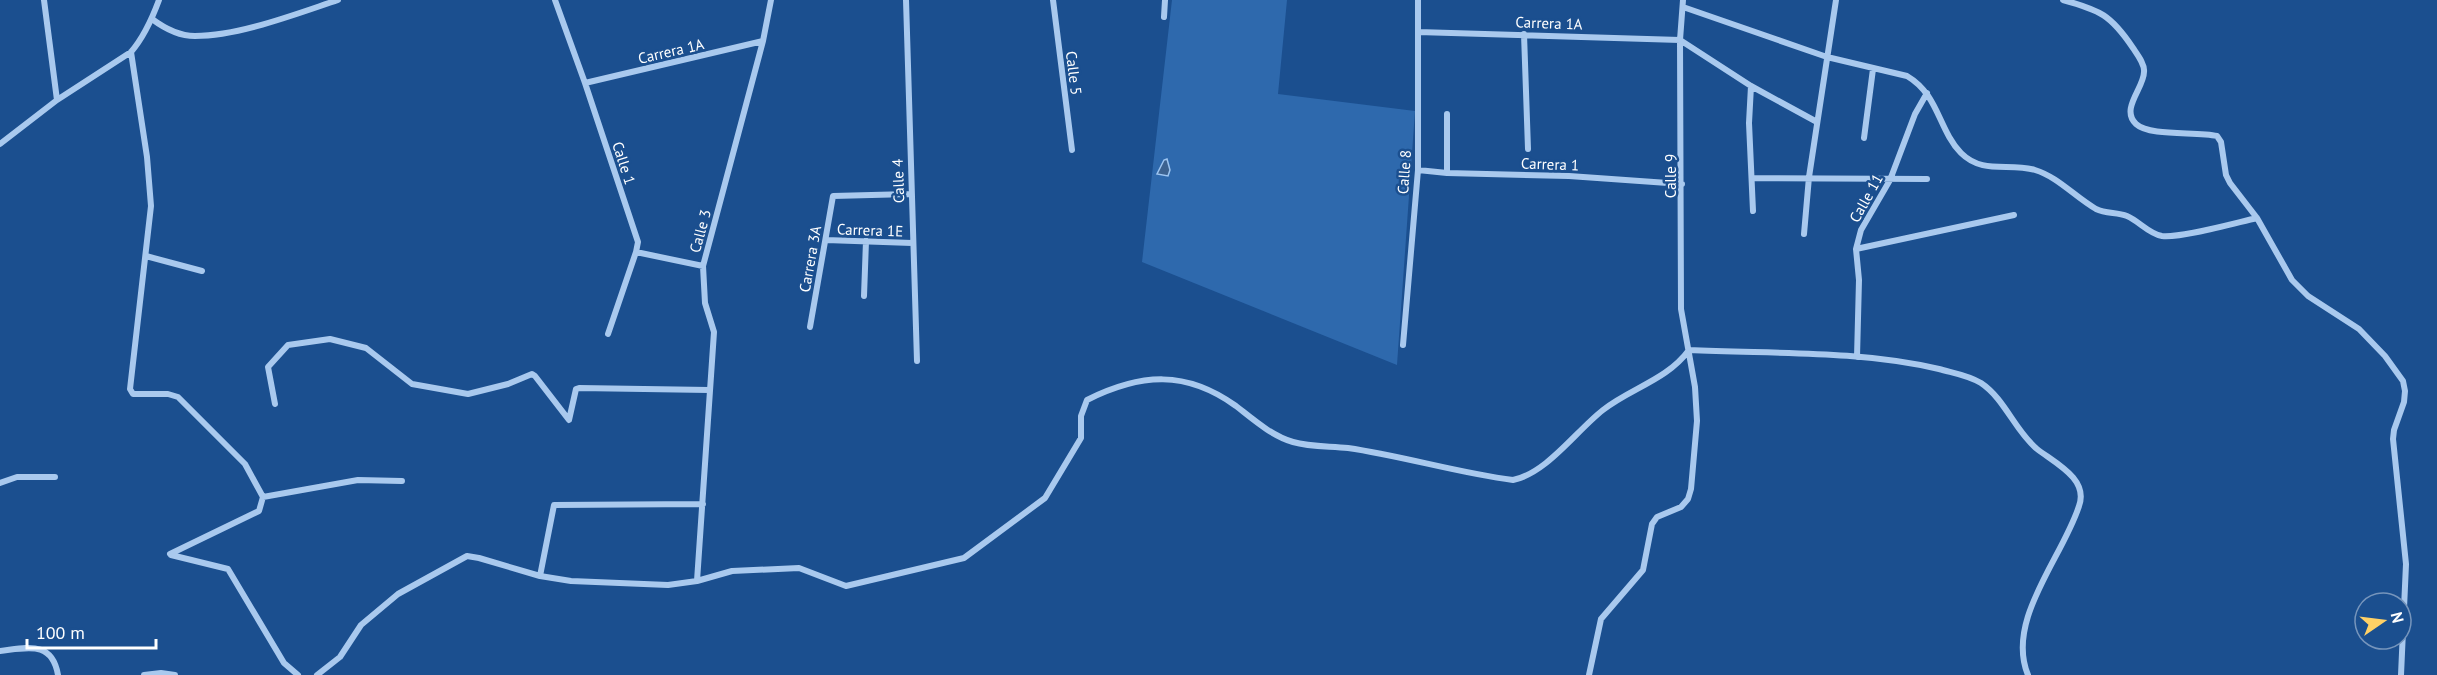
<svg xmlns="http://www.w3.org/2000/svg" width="2437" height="675" font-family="'PT Sans',sans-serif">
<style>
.green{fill:#2e69ad}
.water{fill:#3c6290;stroke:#9cc4f0;stroke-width:1.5}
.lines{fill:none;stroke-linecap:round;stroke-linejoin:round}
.minor{stroke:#a9c9ee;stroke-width:6}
.labels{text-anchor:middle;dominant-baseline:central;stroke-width:5;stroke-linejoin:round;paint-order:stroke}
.street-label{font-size:15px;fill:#fff;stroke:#1b4f8f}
</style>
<rect width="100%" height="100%" fill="#1b4f8f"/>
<path class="green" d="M1172,0H1287L1278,94L1415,111L1397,365L1142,262Z"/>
<path class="water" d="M1167,159L1170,170L1168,176L1157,174L1164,160Z"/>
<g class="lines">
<path class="minor" d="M44,0L57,100
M555,0L585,83L638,242L636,252L608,334
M906,0L917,361
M1053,0L1072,150
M2063,0C2100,10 2111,15 2133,48C2137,54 2145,64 2144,72C2144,88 2120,109 2136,124C2150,137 2197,131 2217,136L2221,142L2226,175L2230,183L2257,218L2292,280L2308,296L2359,329L2385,356L2403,381L2405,391L2404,402L2394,430L2393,439L2406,564L2401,675
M1683,7L1827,57L1907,76C1939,95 1938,129 1961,153C1983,175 2009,162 2035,170C2058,177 2075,197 2096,209C2106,214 2117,212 2127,216C2139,221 2149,234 2162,236C2182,238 2235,223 2257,218
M1164,17L1165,0
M152,19C164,28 179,36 195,36C239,36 296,14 338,0
M1418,32L1680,40
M1524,34L1528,149
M1680,40L1751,86L1817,122
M131,52L147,157L151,206L130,389L133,394H168L178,397L245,464L263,497L259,511L170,554
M585,83L763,41
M1751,86L1749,123L1753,211
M1447,114V173
M1864,138L1873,69
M0,144L57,100L131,52C144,37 152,19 159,0
M1418,170L1447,173L1569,176L1682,184
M1752,178L1927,179
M1804,234L1809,177L1836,0
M826,240L912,243
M1856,249L2014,215
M636,252L703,266
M146,256L202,271
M864,296L866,241
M810,327L833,196L910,194
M1403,345L1418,170V0
M1689,350C1771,354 1858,350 1939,369C1953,373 1968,375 1981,383C2005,399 2015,431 2037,449C2055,463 2089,479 2079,506C2063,557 2005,620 2028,675
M1857,357L1859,280L1856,249L1861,230L1890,180L1915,114L1927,93
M275,404L268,367L288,345L330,339L366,348L412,384L468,394L508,384L532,374L535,376L569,420L576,389L579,388L709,390
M0,483L17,477H55
M263,497L358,480L402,481
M171,555L228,569L284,663L298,675
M540,576L554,505L703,504
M697,581L714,332L705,303L703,266L763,41L771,0
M0,651C27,648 52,640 58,675
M144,675L161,673L175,675
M317,675L340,657L361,625L398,594L467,556L479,558L540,576L571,581L668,585L697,581L732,571L799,568L846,586L964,558L1045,498L1081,438V416L1087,400C1141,373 1186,370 1236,406C1254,420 1272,436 1293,442C1310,447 1330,446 1348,448C1403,456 1458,473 1513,480C1547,473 1576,431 1603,410C1631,388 1667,380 1689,350
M1589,675L1601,619L1643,570L1652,524L1657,517L1681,507L1688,499L1691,489L1697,421L1695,387L1681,309L1680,40L1683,0"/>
</g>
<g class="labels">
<g class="street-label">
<text transform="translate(1549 23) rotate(2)">Carrera 1A</text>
<text transform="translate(671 51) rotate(-13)">Carrera 1A</text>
<text transform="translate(1074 73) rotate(83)">Calle 5</text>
<text transform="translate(624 163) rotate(72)">Calle 1</text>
<text transform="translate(1550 164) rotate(2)">Carrera 1</text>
<text transform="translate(1404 172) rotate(-86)">Calle 8</text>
<text transform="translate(1670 176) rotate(-90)">Calle 9</text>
<text transform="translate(898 181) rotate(-92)">Calle 4</text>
<text transform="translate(1866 198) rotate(-61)">Calle 11</text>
<text transform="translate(870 230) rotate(2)">Carrera 1E</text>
<text transform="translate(700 231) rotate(-75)">Calle 3</text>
<text transform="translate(810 259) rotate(-80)">Carrera 3A</text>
</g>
</g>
<g transform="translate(2383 621) rotate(76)"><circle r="28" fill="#1b4f8f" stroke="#7695bc" stroke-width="1.5"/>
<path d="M0-4.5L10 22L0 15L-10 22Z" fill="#ffd166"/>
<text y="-9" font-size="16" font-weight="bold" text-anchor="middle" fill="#ffffff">N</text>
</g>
<path d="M27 639v9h129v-9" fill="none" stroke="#ffffff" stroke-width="3"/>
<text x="36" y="639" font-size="18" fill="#ffffff" stroke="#1b4f8f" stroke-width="4.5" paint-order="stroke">100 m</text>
</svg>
